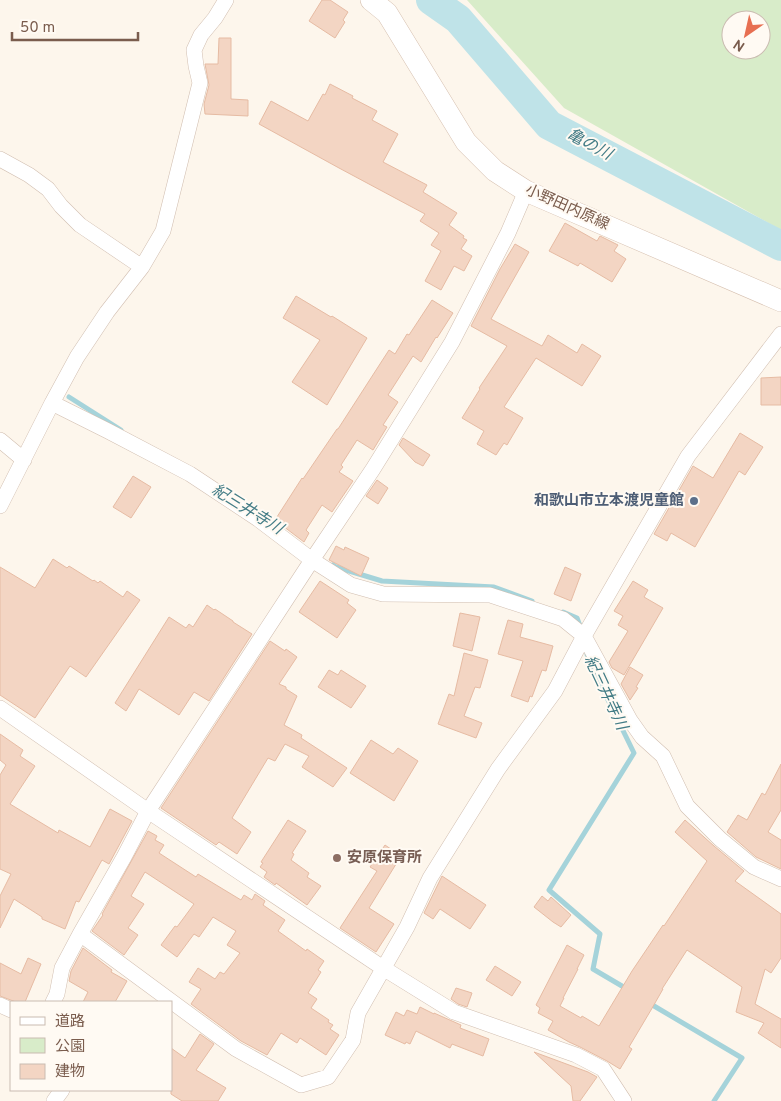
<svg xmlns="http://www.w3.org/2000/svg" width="781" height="1101" font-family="Overpass,'Noto Sans JP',sans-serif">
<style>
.green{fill:#d8ecc9;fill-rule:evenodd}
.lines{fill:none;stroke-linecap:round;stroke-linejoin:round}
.stream{stroke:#a5d3da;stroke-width:5}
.river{stroke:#bfe3e8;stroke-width:30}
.building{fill:#f3d5c3;stroke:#e6bba3}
.minor-casing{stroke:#d1beb0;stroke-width:16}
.secondary-casing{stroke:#d6c0b0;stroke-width:22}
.minor{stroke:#fff;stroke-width:15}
.secondary{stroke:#fff;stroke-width:21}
.service-dot{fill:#5c6f8a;stroke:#fffaf3;stroke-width:2}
.education-dot{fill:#8d6e63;stroke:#fffaf3;stroke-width:2}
.labels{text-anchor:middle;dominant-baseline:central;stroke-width:4;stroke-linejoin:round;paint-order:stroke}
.street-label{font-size:15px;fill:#7a5c4d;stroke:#fffaf3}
.service-label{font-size:15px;font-weight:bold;fill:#4e5e75;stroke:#fffaf3;text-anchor:end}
.education-label{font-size:15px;font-weight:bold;fill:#785e54;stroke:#fffaf3;text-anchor:start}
.water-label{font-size:16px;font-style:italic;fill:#437c86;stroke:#fffaf3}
</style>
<rect width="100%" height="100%" fill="#fdf6ec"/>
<path class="green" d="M467,0H781V230L564,108ZM731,20H761V50H731Z"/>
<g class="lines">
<path class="stream" d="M69,397L121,430
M333,565L336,567L382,581L494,587L532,601
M563,612L577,618L580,626
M587,654L589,661L634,753L549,890L600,934L593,969L627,989
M649,1003L742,1058L714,1101"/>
<path class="river" d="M431,0L458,19L549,125L781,246"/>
</g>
<path class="building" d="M322,0H330L348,12L343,20L345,22L335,38L309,21Z
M219,38H231V99L248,100V116L205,114L204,104L209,85L205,64H218Z
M330,84L353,96L352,98L377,111L372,120L398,134L383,162L427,185L423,192L457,213L449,225L464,236L463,238L467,240L461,249L472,256L464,271L454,266L441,290L425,281L441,251L431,245L439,233L420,221L425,214L339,168L259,124L271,101L308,121L323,94L325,95Z
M565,223L597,241L600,236L618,245L614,251L626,259L612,282L580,263L578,266L549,251Z
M515,244L529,252L491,319L542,346L548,335L577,353L582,344L601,356L582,386L536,358L504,407L523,418L507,445L504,443L496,455L477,444L484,431L462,418L480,389L479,388L507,346L471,326L500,269Z
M296,296L331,317L332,316L367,338L327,405L292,382L320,340L283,318Z
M432,300L453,313L437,338L436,337L421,362L413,356L388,395L398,402L383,425L387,427L373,450L357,440L341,465L343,467L339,472L353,481L332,512L322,505L306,530L309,533L304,542L275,520L302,478L303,479L337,429H338L389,350L395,354L407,334L409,335Z
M781,377V405H761V378Z
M740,433L763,447L745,475L739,471L695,547L671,533L667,541L654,534L693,466L713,478Z
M403,438L430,455L423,466L415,462L399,445Z
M133,476L151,487L131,518L113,507Z
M377,480L388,488L378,504L366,496Z
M336,546L344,550L345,547L369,558L361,576L329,560Z
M53,559L67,568L69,566L93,581L94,580L98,583L100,581L123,597L127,591L140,600L86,677L70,666L35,718L0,695V567L35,588Z
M565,567L581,574L571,601L554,594Z
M320,581L349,600L347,603L356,610L337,638L299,612Z
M633,581L648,590L644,597L663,608L624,675L612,668L609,662L628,631L618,625L623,616L614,611Z
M207,605L214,610L215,609L233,621V622L252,634L209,701L194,692L179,715L139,689L126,711L115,703L169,617L186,628L189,624L193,627Z
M460,613L480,617L472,651L453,646Z
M508,620L523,624L520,637L553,646L546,671L542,670L532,697L530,696L528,702L511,696L523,661L498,654Z
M270,641L285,651L286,649L297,657L279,684L286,687V689L297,696L284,725L302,735L301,738L347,768L333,787L302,767L309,756L285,744L275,761L268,758L232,818L251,832L237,854L219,842L216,845L161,808Z
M464,653L488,660L480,688L475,687L464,716L482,723L476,738L438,724L449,694L454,696Z
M630,667L643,675L636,687L638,688L630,700L621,684Z
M329,670L338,675L341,670L366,686L351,708L318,687Z
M0,734L23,750L20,756L35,766L10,804L58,833L59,830L90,847L110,809L132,821L109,864L102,860L79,902L76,901L65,929L42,919V917L14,899L0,928V896L11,874L0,869V775L6,765L0,760Z
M371,740L393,754L398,748L418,761L394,801L350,773Z
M781,764V810L768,832L781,840V869L756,857L727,832L738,815L747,820L762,793L765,795Z
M288,820L306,831L292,853L294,854L291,860L309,873L307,877L321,886L307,905L276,883L275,885L264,877L267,872L260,867L263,863L261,862Z
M685,820L714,846L744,871L735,881L781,914V958L771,973L765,969L755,1004L781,1019V1048L758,1033L764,1023L736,1012L742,987L687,950L662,989H663L651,1010L629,1047L632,1049L620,1069L607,1061L580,1047L569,1042L548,1030L553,1021L538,1013L540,1008L536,1005L567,945L584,955L577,969H578L563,998H564L560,1006L581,1018L582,1016L599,1026L632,971L663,925L664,926L707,861L675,832Z
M148,831L157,836L155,840L164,845L159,853L196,877L198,874L241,900L244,895L252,900L255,894L265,901L263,905L285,920L278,931L306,951L307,949L324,961L318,970L321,972L308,993L317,999L311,1008L329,1020L328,1022L333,1025L330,1029L339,1035L326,1055L300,1038L297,1043L281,1033L267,1055L241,1041L191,1004L201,989L189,982L198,968L215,979L220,972L224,974L240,953L227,945L236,931L213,917L199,937L194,934L177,957L161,945L175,926L177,927L194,904L145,872L131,896L144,904L128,928L138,935L124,955L92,931L103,915L102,914Z
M385,845L401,856L369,908L394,924L376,952L340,928L377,871L370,867Z
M442,876L486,905L470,929L440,909L433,919L424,913Z
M542,896L548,901L551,897L571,915L561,927L553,922L534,907Z
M83,948L112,970L111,972L127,981L115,1002H83L88,992L69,981L71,971Z
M28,958L41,964L25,1002H16L0,996V963L21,974Z
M495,966L521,982L512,996L486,980Z
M456,988L472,993L467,1007L458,1004L451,999Z
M420,1007L434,1014V1013L461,1025L460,1028L489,1039L483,1056L452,1044L450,1048L416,1031L410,1044L406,1042L405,1044L385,1035L396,1012L404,1016L407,1010L417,1014Z
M200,1034L214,1044L196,1070L226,1088L218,1101H182L171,1094V1048L185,1058Z
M534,1052L588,1072L597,1077L580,1101H573L571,1086Z"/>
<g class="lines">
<defs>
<path id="minor" d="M226,0L215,18L201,35L194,50L196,66L200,83L163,231L142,267L107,312L77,357L52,403L108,431L190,474L258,519L312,560L351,585L383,594L490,595L563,619L584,636L630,720L642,737L663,756L687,806L720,839L754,867L781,879
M0,159L29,175L48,189L61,206L80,225L142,267
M0,440L24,460
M0,506L52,403
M0,708L148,811L383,968L454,1012L576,1055L603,1069L624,1101
M80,934L236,1049L301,1085L328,1077L353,1040L358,1013L407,927L430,878L498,769L555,691L584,636L688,456L781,334
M53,1002L57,994L62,968L80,934L124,857L148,811L312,560L373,469L452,342L508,233L526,191
M0,1005L11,1010
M54,1101L62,1090"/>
<path id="secondary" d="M371,0L387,13L466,142L495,171L526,191L781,301"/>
</defs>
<use href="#minor" class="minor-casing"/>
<use href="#secondary" class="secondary-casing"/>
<use href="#minor" class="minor"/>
<use href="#secondary" class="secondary"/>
</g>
<circle class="service-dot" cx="694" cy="501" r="5"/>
<circle class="education-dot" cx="337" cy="858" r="5"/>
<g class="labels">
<g class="street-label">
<text transform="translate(567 208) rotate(24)">小野田内原線</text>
</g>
<g class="service-label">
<text x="684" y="501">和歌山市立本渡児童館</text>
</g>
<g class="education-label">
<text x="347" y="858">安原保育所</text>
</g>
<g class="water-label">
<text transform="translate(589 145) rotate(28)">亀の川</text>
<text transform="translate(247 510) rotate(32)">紀三井寺川</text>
<text transform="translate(605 693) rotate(65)">紀三井寺川</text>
</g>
</g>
<rect x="10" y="1001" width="162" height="90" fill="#fffaf3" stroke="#cabbb1"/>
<rect x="20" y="1017" width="25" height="8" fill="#ffffff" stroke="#cabbb1"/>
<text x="55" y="1026" font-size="15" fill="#7a5c4d">道路</text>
<rect x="20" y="1038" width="25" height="15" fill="#d8ecc9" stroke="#cabbb1"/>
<text x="55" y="1051" font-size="15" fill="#7a5c4d">公園</text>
<rect x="20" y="1064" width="25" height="15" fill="#f3d5c3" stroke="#cabbb1"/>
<text x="55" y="1076" font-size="15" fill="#7a5c4d">建物</text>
<g transform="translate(746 35) rotate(214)"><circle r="24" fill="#fffaf3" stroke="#cabbb1"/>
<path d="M0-4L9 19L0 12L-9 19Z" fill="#e76f51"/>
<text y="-8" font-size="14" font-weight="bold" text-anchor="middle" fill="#7a5c4d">N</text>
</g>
<path d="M12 32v8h126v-8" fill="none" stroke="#7a5c4d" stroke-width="2.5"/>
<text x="20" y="32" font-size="15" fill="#7a5c4d" stroke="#fffaf3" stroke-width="4" paint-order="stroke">50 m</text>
</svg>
